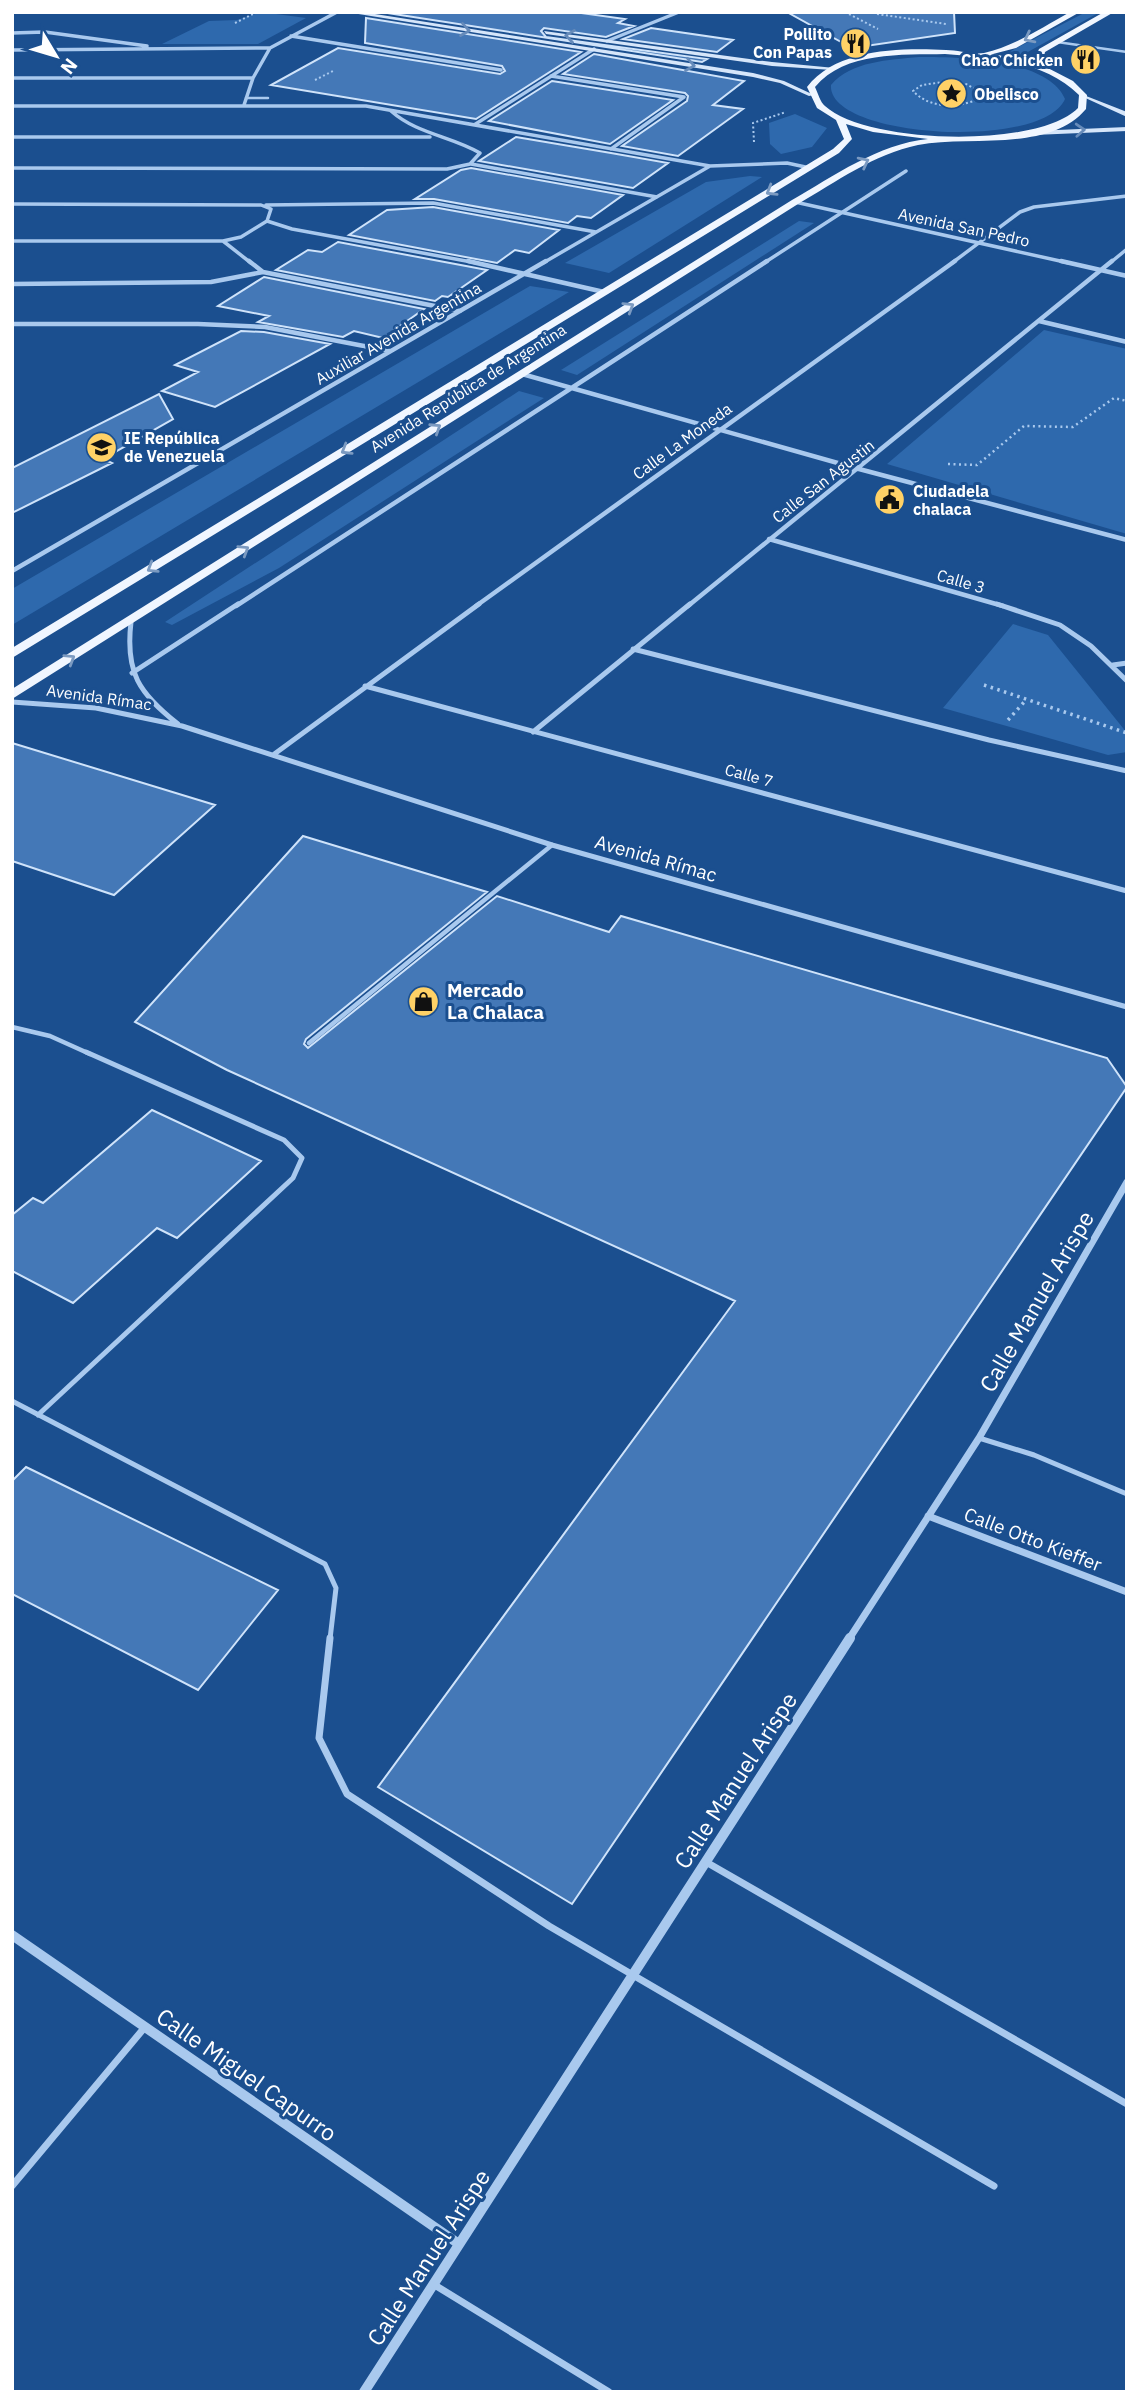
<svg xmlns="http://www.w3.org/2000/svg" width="1139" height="2404" font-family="'IBM Plex Sans',sans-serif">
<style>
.green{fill:#2e69ad}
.building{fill:#4478b7;stroke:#cfe3fa;stroke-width:2}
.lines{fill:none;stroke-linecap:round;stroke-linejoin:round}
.path-far2{stroke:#a9c9ee;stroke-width:2;stroke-dasharray:2 2.5;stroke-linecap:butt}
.path-far1{stroke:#a9c9ee;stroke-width:2.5;stroke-dasharray:2 3.5;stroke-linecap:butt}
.path{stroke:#a9c9ee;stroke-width:3.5;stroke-dasharray:2.5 4.5;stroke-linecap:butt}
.lane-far3{stroke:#a9c9ee;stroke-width:2.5}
.lane-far2{stroke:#a9c9ee;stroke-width:4.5}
.lane-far1{stroke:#a9c9ee;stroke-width:5}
.lane{stroke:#a9c9ee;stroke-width:7}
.street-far4{stroke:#a9c9ee;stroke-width:3.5}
.street-far3{stroke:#a9c9ee;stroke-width:4.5}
.street-far2{stroke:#a9c9ee;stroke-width:5}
.street-far1{stroke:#a9c9ee;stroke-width:7}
.street{stroke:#a9c9ee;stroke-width:10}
.secondary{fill:#d6e6fa;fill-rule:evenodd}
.primary{fill:#f0f6ff;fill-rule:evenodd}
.oneway{stroke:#668bba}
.oneway2{stroke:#7b9ac1}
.labels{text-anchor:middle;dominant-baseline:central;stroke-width:6;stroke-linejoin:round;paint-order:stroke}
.far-poi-label{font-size:16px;font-weight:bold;fill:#fff;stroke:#1b4f8f;text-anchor:start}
.far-street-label{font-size:16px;fill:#fff;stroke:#1b4f8f}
.street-label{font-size:19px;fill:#fff;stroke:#1b4f8f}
.poi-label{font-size:19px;font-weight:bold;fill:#fff;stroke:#1b4f8f;text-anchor:start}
.near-street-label{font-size:23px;fill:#fff;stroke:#1b4f8f}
</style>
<rect width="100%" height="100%" fill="#1b4f8f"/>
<path class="green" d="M261,12L306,18L258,44H162L209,21L237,20Z
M1086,12H1100L1017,58L1005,54Z
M919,57C957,57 1048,58 1065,99C1043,151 827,138 831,85C851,61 889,60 919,57Z
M795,114L827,128L812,147L781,154L770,144L769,123Z
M750,176L762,177L609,273L565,263L706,182Z
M799,221L814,223L577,375L561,370Z
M530,286L569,292L12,625V589Z
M1044,330L1127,349V534L887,464Z
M519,391L544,398L279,568L172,625L165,622Z
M1013,624L1048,635L1127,733V752L1108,755L943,708Z"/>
<path class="building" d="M381,12H574L625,19L618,23L634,26L606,37L544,28L541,31L546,37L707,59L702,62Z
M787,12H954L955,33L852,48Z
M366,18L581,52L476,119L271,85L338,48L500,74L505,71L502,66L365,43Z
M651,28L733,40L717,52L623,39Z
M594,54L744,81L713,105L743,109L678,156L622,146L687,101L688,96L685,93L563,74Z
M552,81L673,100L610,144L489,121Z
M516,137L611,153L668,163L633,188L479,161Z
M471,168L623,195L591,218L577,216L568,223L434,199H415L461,170Z
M433,207L559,230L529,253L515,250L497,263L349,235L387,210Z
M338,242L466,266L487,270L448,297L442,296L435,301L276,270L308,250L322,252Z
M264,277L424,309L383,338L354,331L343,337L258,322L269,316L218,306Z
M241,331L264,332L330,344L215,407L162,391L198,372L175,365Z
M159,394L173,419L103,459L112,463L12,513V468Z
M12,743L215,805L114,895L12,861Z
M303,836L487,892L306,1039L304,1044L308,1048L497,896L609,932L621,916L1107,1058L1127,1087L572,1904L378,1787L735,1301L227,1070L135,1022Z
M152,1110L261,1161L177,1238L157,1228L73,1303L12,1271V1215L33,1198L43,1203Z
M26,1467L278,1590L198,1690L12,1594V1481Z"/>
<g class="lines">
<path class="path-far2" d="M845,12L878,29
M877,14L946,24
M235,23L257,12
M315,80L335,70
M943,82L966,84L984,94L983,97C961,108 931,110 913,91L922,85Z
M754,142L753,123L786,112"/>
<path class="path-far1" d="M948,464L977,465L1024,426L1073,427L1114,398L1127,401"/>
<path class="path" d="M984,685L1127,733
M1008,720L1026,700"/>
<path class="lane-far3" d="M1057,42L1127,52
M246,98H268"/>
<path class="lane-far2" d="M12,1027L50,1036L90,1054
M309,1043L552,845"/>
<path class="lane-far1" d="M12,1401L325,1564L336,1588L330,1639
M38,1415L293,1178L302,1158L284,1140L86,1052
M979,1438L1034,1455L1127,1494"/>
<path class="lane" d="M330,1638L319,1738L347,1794L549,1926L994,2186
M706,1862L1127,2104
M12,2186L145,2027
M433,2284L609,2392"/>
<path class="street-far4" d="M12,33L45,32L147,46
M291,36L501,70
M607,41L679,12
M270,48L337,12
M12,50L270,48L253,78L244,105
M551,76L684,97L611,149
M12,78H253
M12,106H366L710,166
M474,125L594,49
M12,137H430
M471,164L657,197
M12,168L447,169L470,164L480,153C451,136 417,134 391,111
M795,202L1069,263
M12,204L261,205L271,209L267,221L292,229L477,263
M266,205L433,203L596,232
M12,241H223L241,237L267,221
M223,241L251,263
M543,263L710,166L787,163L810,168
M764,263L906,171
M952,263L1020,212L1034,207L1127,196
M1110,263L1127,249"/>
<path class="street-far3" d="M249,261L263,272
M468,261L604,292
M1061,261L1127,276
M12,284L211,282L263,272L460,311
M1039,321L1127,342
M12,324H198L265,327L390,351
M522,374L859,469L1127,540
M769,539L1003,606
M12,571L546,261
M236,606L767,261
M476,606L955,261
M688,606L1112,261"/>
<path class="street-far2" d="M997,604L1060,625L1091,646L1127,681
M131,622C125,673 139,693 178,724
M633,649L989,740L1127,771
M1113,665L1127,663
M132,673L238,604
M365,686L1127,891
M12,702L96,708L182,726L552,845L1127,1007
M533,732L690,604
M273,755L479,604"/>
<path class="street-far1" d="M928,1516L1127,1592
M849,1639L979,1438L1127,1182"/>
<path class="street" d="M12,1935L459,2244
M364,2392L850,1638"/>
<path class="secondary" d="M346,12H362L753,73L784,81L814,95L809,96L780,83L753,77Z
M544,31L772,62L835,68L832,70L772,66L546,34Z
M1081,94L1127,112V117L1081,96Z
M1127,127V131L1034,135L1031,133L1034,131Z"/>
<path class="primary" d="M1070,12H1080L1016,48L993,54L1034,62L1039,49L1104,12H1114L1045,52L1042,65L1073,81L1087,95L1086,109C1049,153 969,135 918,145C874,154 836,182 798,204L12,699V689L792,200C834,176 878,144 928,139L873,132L846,124L852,139L839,153L12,658V648L833,149L844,139L836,120L817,108L807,87C837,48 901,48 946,50C958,50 973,55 984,53C1013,47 1043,27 1070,12ZM945,54C993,58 1043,60 1079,95L1078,108C1038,149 866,144 825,106C820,102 818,93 815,87C845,51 902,55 945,54Z"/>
</g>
<defs><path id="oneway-chevron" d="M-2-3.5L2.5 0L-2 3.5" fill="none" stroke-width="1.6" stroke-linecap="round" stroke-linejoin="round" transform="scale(1.75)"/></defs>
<g class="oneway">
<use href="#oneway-chevron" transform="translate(465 30) rotate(9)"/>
<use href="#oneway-chevron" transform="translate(570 36) rotate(-172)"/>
<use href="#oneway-chevron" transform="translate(690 65) rotate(9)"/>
<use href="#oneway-chevron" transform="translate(1080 130) rotate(-3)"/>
</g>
<g class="oneway2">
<use href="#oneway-chevron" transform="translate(1029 38) rotate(153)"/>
<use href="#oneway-chevron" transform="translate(864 162) rotate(-27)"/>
<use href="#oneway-chevron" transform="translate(771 191) rotate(149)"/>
<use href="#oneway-chevron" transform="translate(629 307) rotate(-32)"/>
<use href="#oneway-chevron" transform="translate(436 428) rotate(-33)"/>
<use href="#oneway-chevron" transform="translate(346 450) rotate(149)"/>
<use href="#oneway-chevron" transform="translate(244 550) rotate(-32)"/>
<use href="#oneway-chevron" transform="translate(152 568) rotate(148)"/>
<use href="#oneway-chevron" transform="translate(70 659) rotate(-32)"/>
</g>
<defs>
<symbol id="restaurant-disc" viewBox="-11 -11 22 22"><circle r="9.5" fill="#ffd166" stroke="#1b4f8f"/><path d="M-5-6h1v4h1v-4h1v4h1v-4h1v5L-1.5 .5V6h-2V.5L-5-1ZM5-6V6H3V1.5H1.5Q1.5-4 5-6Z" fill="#111"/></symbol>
<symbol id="sight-disc" viewBox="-11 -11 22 22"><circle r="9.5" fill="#ffd166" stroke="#1b4f8f"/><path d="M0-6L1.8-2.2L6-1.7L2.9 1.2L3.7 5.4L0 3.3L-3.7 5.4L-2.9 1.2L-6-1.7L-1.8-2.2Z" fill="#111"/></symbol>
<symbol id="school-disc" viewBox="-11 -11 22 22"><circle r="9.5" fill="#ffd166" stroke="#1b4f8f"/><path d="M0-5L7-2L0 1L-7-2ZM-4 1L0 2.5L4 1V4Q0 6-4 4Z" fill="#111"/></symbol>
<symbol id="civic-disc" viewBox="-11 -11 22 22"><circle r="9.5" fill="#ffd166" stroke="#1b4f8f"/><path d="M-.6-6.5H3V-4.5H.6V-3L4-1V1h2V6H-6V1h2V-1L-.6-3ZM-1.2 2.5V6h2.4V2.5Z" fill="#111"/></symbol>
<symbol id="shop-disc" viewBox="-11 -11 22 22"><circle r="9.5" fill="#ffd166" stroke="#1b4f8f"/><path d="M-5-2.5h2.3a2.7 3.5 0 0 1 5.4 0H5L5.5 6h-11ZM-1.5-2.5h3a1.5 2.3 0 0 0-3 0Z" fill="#111"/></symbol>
</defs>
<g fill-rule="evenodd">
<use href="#restaurant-disc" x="838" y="26" width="35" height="35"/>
<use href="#restaurant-disc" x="1068" y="42" width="35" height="35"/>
<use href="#sight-disc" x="934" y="76" width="35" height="35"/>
<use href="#school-disc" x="84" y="430" width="35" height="35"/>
<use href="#civic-disc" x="872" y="482" width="35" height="35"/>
<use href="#shop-disc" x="406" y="984" width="35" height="35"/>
</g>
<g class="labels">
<g class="far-poi-label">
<text x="832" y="34" text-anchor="end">Pollito<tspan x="832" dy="18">Con Papas</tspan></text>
<text x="1063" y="60" text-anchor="end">Chao Chicken</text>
<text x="974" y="94">Obelisco</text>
<text x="124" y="438">IE República<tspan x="124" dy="18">de Venezuela</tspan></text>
<text x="913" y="491">Ciudadela<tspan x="913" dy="18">chalaca</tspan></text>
</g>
<g class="far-street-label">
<text transform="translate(964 227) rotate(12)">Avenida San Pedro</text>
<text transform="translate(398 333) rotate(-30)">Auxiliar Avenida Argentina</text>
<text transform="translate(468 388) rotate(-32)">Avenida República de Argentina</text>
<text transform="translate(682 441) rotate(-36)">Calle La Moneda</text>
<text transform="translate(823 481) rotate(-38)">Calle San Agustin</text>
<text transform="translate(961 581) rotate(16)">Calle 3</text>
<text transform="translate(99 697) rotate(8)">Avenida Rímac</text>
<text transform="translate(749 775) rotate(15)">Calle 7</text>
</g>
<g class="street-label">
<text transform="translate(656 858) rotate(16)">Avenida Rímac</text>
<text transform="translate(1033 1539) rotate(21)">Calle Otto Kieffer</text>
</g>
<g class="poi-label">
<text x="447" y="990">Mercado<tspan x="447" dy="22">La Chalaca</tspan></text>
</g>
<g class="near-street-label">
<text transform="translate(1036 1301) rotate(-60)">Calle Manuel Arispe</text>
<text transform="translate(735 1780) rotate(-57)">Calle Manuel Arispe</text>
<text transform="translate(247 2074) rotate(35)">Calle Miguel Capurro</text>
<text transform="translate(428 2257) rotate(-57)">Calle Manuel Arispe</text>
</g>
</g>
<rect width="1139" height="2404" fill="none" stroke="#ffffff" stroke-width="28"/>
<g transform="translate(56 56) rotate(128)" stroke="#1b4f8f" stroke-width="5" paint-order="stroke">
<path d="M0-5L12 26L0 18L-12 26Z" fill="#ffffff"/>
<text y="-10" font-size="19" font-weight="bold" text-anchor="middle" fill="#ffffff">N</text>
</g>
</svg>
